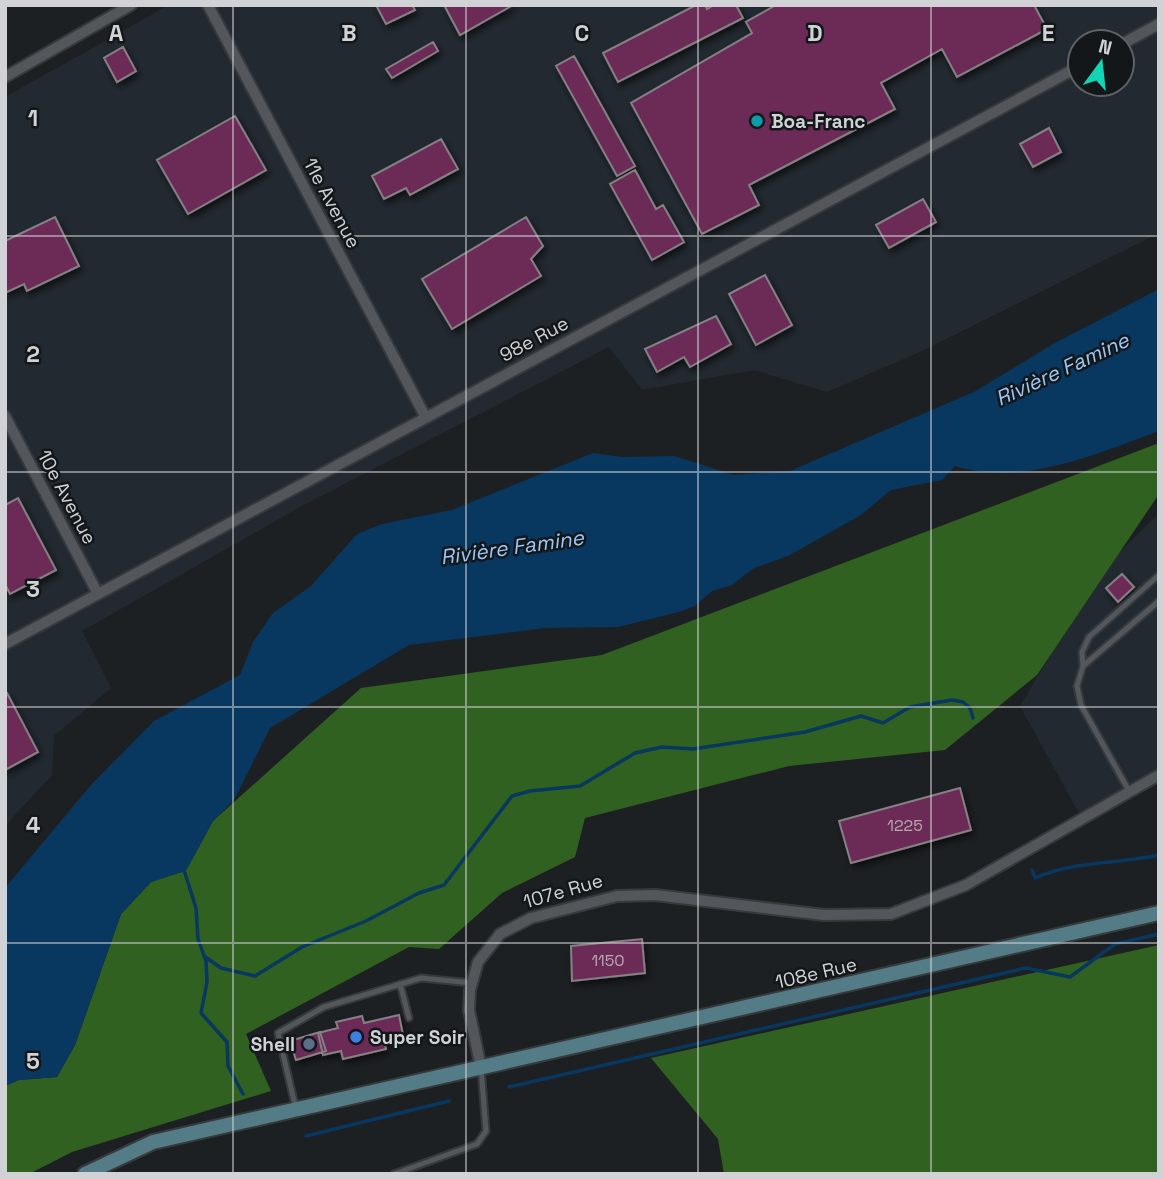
<svg xmlns="http://www.w3.org/2000/svg" width="1164" height="1179" font-family="'Space Grotesk',sans-serif">
<style>
.built{fill:#222930;fill-rule:evenodd}
.forest{fill:#316120}
.water{fill:#083760}
.lines{fill:none;stroke-linecap:round;stroke-linejoin:round}
.stream{stroke:#083760;stroke-width:3.5}
.building{fill:#6c2a57;stroke:#858083;stroke-width:2;filter:url(#shadow)}
.service-casing{stroke:#373a3d;stroke-width:9}
.minor-casing{stroke:#373a3d;stroke-width:14}
.secondary-casing{stroke:#373a3d;stroke-width:18}
.service{stroke:#53575b;stroke-width:5}
.minor{stroke:#53575b;stroke-width:10}
.secondary{stroke:#537c86;stroke-width:14}
.grid{fill:none;stroke:#d0d2d5;stroke-width:2;stroke-opacity:0.55}
.culture-dot{fill:#0f9aa8;stroke:#13171a;stroke-width:2.5}
.shop-dot{fill:#3f7fe0;stroke:#13171a;stroke-width:2.5}
.service-dot{fill:#5c6f8a;stroke:#13171a;stroke-width:2.5}
.labels{text-anchor:middle;dominant-baseline:central;stroke-width:5;stroke-linejoin:round;paint-order:stroke}
.number-label{font-size:16px;fill:#b7a8b6}
.poi-label{font-size:19px;font-weight:bold;fill:#d0d2d5;stroke:#13171a;text-anchor:start}
.street-label{font-size:19px;fill:#d0d2d5;stroke:#13171a}
.water-label{font-size:21px;font-style:italic;fill:#9ac7f7;stroke:#13171a}
.grid-label{font-size:23px;text-anchor:middle;font-weight:bold;fill:#d0d2d5;stroke:#13171a;stroke-width:5;stroke-linejoin:round;paint-order:stroke}
</style>
<defs>
<filter id="shadow"><feDropShadow dx="2.5" dy="4" stdDeviation="3.5" flood-color="#0009"/></filter>
</defs>
<rect width="100%" height="100%" fill="#1d2023"/>
<path class="built" d="M169,5H1159V233L920,352L827,392L754,370L642,390L609,347L300,507L82,631L111,688L54,736L52,775L5,826V97ZM1080,42H1122V84H1080Z
M1159,513V772L1081,817L1020,706L1099,573Z"/>
<path class="forest" d="M1159,443V494L1037,675L945,750L789,766L585,818L575,857L502,893L439,949L409,947L246,1034L271,1091L72,1152L29,1174H5V1086L19,1080L57,1077L75,1045L121,914L151,882L186,870L213,821L361,688L602,655Z
M1159,945V1174H724L718,1139L651,1058Z"/>
<path class="water" d="M1159,289V431C1096,454 1022,487 955,466L942,480L891,490L861,515L788,556L754,568L732,585L712,591L695,606L679,612L618,627L545,628L409,645L270,728L234,800L213,821L186,871L151,882L121,914L75,1045L57,1077L19,1080L5,1086V888L91,785L154,721L240,675L253,642L273,613L311,586L357,534L382,524L452,510L593,453L622,457L674,456L734,475L790,471L976,391L1053,344Z"/>
<g class="lines">
<path class="stream" d="M183,867L196,908L198,939L206,961L207,982L201,1013L227,1042L228,1066L243,1094
M1032,870L1035,878C1072,861 1119,864 1159,855
M204,956L221,968L255,976L302,947L366,921L419,893L444,885L512,796L530,791L580,786L635,753L662,747L693,749L805,732L861,716L883,723L910,707L952,700L963,702L970,708L973,718
M509,1087L1026,968L1070,977L1115,944L1159,934
M306,1136L449,1101"/>
</g>
<path class="building" d="M376,5H412L415,10L386,24Z
M444,5H513L460,35Z
M696,5H705L707,9L714,5H736L743,18L618,82L603,53Z
M776,5H1034L1047,29L957,77L942,49L881,83L895,109L749,185L759,205L702,234L631,103L752,33L746,22Z
M433,42L438,51L392,78L386,69Z
M123,47L136,71L117,82L104,58Z
M574,56L635,166L617,176L556,66Z
M235,116L266,170L188,214L157,160Z
M1049,128L1061,152L1033,167L1020,144Z
M441,139L458,169L410,195L406,188L384,199L372,176Z
M635,170L656,209L663,205L684,242L652,260L610,184Z
M923,199L936,222L889,248L876,225Z
M55,217L79,266L27,291L24,284L5,293V241Z
M526,217L543,246L531,259L541,276L452,329L422,279Z
M765,275L792,325L756,345L729,294Z
M716,316L731,344L690,367L684,357L657,372L645,349Z
M18,498L56,570L10,594L5,584V505Z
M1122,574L1134,587L1118,602L1106,588Z
M7,693L38,752L5,770V694Z
M960,788L971,830L851,863L839,821Z
M642,939L645,973L572,981L571,946Z
M399,1015L403,1035L384,1040L386,1049L343,1059L341,1051L323,1055L318,1033L338,1028L336,1022L362,1016L364,1023Z
M320,1032L326,1051L296,1060L290,1041Z"/>
<g class="lines">
<defs>
<path id="service" d="M1083,666L1159,601
M1129,791L1081,705L1077,686L1083,666L1082,652L1089,637L1159,575
M400,984L409,1018
M296,1109L278,1033L324,1007L421,978L472,983
M394,1174L477,1144L486,1131L481,1068"/>
<path id="minor" d="M208,5L425,416
M1122,44L1159,24
M5,77L131,5
M5,416L98,594
M5,644L1080,66
M481,1068L469,1010L470,990L478,962L500,934L531,918L617,896L655,895L824,915L891,914L966,885L1159,775"/>
<path id="secondary" d="M85,1174L153,1142L1159,913"/>
</defs>
<use href="#service" class="service-casing"/>
<use href="#minor" class="minor-casing"/>
<use href="#secondary" class="secondary-casing"/>
<use href="#service" class="service"/>
<use href="#minor" class="minor"/>
<use href="#secondary" class="secondary"/>
</g>
<path class="grid" d="M233,5V1174M466,5V1174M698,5V1174M931,5V1174M5,236H1159M5,472H1159M5,707H1159M5,943H1159"/>
<circle class="culture-dot" cx="757" cy="121" r="7"/>
<circle class="shop-dot" cx="356" cy="1037" r="7"/>
<circle class="service-dot" cx="309" cy="1044" r="7"/>
<g class="labels">
<g class="number-label">
<text x="905" y="825">1225</text>
<text x="608" y="960">1150</text>
</g>
<g class="poi-label">
<text x="771" y="121">Boa-Franc</text>
<text x="370" y="1037">Super Soir</text>
<text x="295" y="1044" text-anchor="end">Shell</text>
</g>
<g class="street-label">
<text transform="translate(332 203) rotate(62)">11e Avenue</text>
<text transform="translate(534 339) rotate(-28)">98e Rue</text>
<text transform="translate(67 497) rotate(62)">10e Avenue</text>
<text transform="translate(563 891) rotate(-16)">107e Rue</text>
<text transform="translate(816 973) rotate(-13)">108e Rue</text>
</g>
<g class="water-label">
<text transform="translate(1062 369) rotate(-25)">Rivière Famine</text>
<text transform="translate(512 547) rotate(-8)">Rivière Famine</text>
</g>
</g>
<g class="grid-label">
<text x="116" y="41">A</text>
<text x="349" y="41">B</text>
<text x="582" y="41">C</text>
<text x="815" y="41">D</text>
<text x="1048" y="41">E</text>
<text x="33" y="126">1</text>
<text x="33" y="362">2</text>
<text x="33" y="597">3</text>
<text x="33" y="833">4</text>
<text x="33" y="1069">5</text>
</g>
<rect width="1164" height="1179" fill="none" stroke="#d0d2d5" stroke-width="14"/>
<g transform="translate(1101 63) rotate(15)"><circle r="33" fill="#13171a" stroke="#5f6265" stroke-width="2"/>
<path d="M0-5L12 26L0 18L-12 26Z" fill="#14d5b3"/>
<text y="-10" font-size="19" font-weight="bold" text-anchor="middle" fill="#d0d2d5">N</text>
</g>
</svg>
